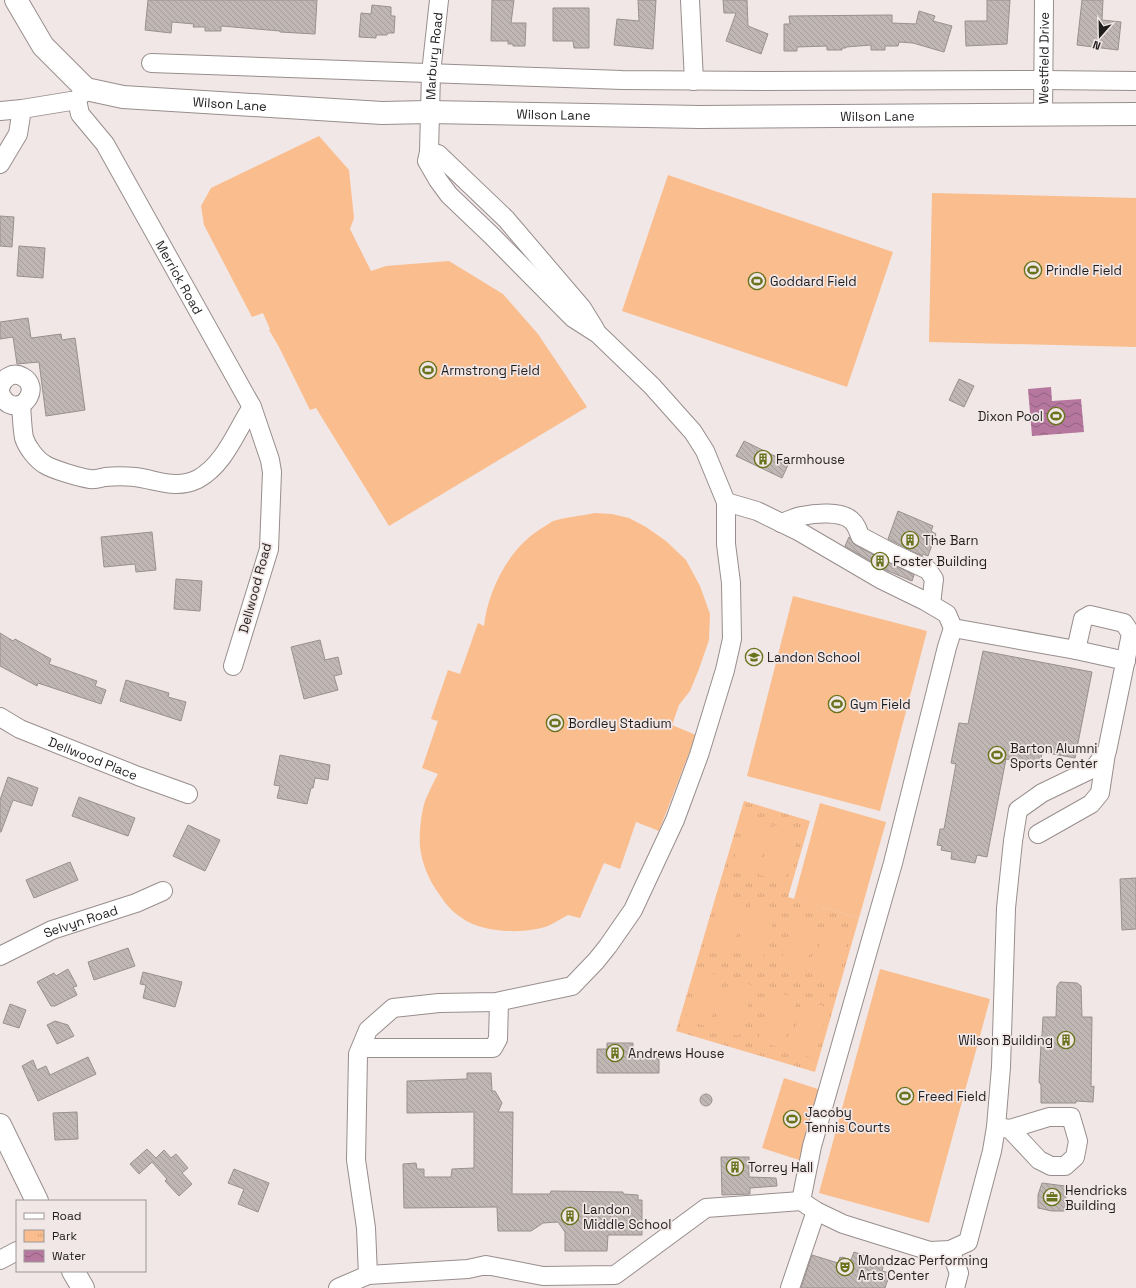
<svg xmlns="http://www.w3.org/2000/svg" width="1136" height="1288" font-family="'Space Grotesk',sans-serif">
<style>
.park{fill:url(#park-tufts)}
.garden{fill:#fabd8e}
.water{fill:url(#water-waves)}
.building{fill:url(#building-back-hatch);stroke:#99918e}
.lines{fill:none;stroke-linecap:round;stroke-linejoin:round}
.minor-casing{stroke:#978e8d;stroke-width:20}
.major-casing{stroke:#978e8d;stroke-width:24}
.minor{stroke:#fff;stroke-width:18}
.major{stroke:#fff;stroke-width:22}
.labels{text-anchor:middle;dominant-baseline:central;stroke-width:3.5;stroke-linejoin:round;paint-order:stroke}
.street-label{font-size:13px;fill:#201d1d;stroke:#f1e7e6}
.poi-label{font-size:13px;fill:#201d1d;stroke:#f1e7e6;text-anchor:start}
</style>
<defs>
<pattern id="park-tufts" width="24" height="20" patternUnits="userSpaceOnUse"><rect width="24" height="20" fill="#fabd8e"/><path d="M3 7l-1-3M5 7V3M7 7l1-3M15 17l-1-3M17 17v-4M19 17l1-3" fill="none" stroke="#d6a27a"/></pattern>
<pattern id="water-waves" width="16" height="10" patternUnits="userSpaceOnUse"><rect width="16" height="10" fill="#b6779e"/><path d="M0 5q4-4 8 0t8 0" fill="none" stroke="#946180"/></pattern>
<pattern id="building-back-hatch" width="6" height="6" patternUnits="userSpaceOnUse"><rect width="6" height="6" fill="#c0b7b4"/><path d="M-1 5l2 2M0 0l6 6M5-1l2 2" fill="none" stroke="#a59d9a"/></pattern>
</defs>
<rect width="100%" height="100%" fill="#f1e7e6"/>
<path class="park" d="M744,801L810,821L788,897L859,918L815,1072L676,1031Z"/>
<path class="garden" d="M319,136L349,170L354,218L350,229L371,271L386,266L449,261L503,294L538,334L587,407L389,526L316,408L310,410L279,347L269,330L270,329L263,313L252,317L204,225L201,206L211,188Z
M668,175L893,252L847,387L622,311Z
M932,193L1136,198V347L929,342Z
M595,513L612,514L629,518L646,527L666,541L686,560L700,586L710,614L709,640L699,669L690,691L679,705L672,725L696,735L659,831L636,822L620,869L604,863L580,918L568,915C562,918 556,922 550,925C527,935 482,933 462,918C452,912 445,903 439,894C429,880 422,864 420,847C419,833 421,814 425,801C429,792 433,783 438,774L422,768L438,721L431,719L448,670L460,674L478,623L484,626C488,589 510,547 542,528C546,526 549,523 553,521C566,517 581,516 595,513Z
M793,596L927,631L880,811L747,776Z
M820,803L886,822L859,918L794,899Z
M747,817L771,824L756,875L732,867Z
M774,825L799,832L784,882L759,875Z
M722,893L747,901L732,951L707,944Z
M752,902L777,909L762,960L737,952Z
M795,914L819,922L804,972L780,964Z
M826,924L850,931L835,982L811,974Z
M880,969L990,999L929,1223L819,1193Z
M700,970L724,977L709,1027L685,1020Z
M730,978L754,986L739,1036L715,1029Z
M773,991L797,998L783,1049L758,1041Z
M804,1000L829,1008L814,1058L789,1051Z
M784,1078L821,1090L799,1160L762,1148Z"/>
<path class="water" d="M1051,387L1052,401L1081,399L1084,432L1032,436L1028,389Z"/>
<path class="building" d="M148,0H317L315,34L280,32V31L221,26V31H205V27H193L194,24L172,22L171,33L145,30Z
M492,0H514L511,23H526L525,46H513V44H508V41H491Z
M638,0H656L653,49L614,45L617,19L639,21Z
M723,0H747L748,26L768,34L761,54L726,41L736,13H724Z
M987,0H1010L1007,44L966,46L965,21H987Z
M1082,0H1103L1102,20L1121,22L1118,50L1077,45Z
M372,5L391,7V16H395L394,33H388L387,35H376V38L359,37L361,13L371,14Z
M553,8H589V48H574L573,41H553Z
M919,11L935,16L933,21L952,26L944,52L913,43L899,42L898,46H885V50H871V45L846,47V48H842V50H827V46L797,47V51H784V24H790L789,16L892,15V23L916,24Z
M0,216L14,217L12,247L0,246Z
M19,246L45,248L43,278L17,276Z
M28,318L31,338L61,334L62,340L75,338L85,410L46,416L39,362L17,364L13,337L0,339V322Z
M959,379L974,386L964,407L949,400Z
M744,441L789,463L782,478L736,456Z
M898,511L933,526L931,531L936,534L928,556L923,554L922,556L888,539Z
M152,532L156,570L136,572L135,564L104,567L101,537Z
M849,537L855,545L914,575L912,581L886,570L845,546Z
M176,579L202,581L200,611L174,609Z
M0,633L13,641L15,639L51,659L49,664L97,681L95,686L106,690L101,704L38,683L37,686L0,666Z
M320,640L325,660L338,657L342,674L334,676L338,690L304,699L291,647Z
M983,651L1092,672L1075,758L1042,752L1040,765L1006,759L987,857L977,855L975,863L951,859L952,852L941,850L942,846L937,845L940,829H944L956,764L951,763L959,723L968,724Z
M126,680L169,693L168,697L186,702L181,721L120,701Z
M280,755L330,765L328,780L315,778L313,788H311L307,804L277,798L280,786L274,785Z
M8,777L38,788L32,806L13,800L1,832H0V800Z
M79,797L135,818L128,836L72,816Z
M188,825L220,840L205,871L173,856Z
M70,862L78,880L34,898L26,880Z
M1136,878V929L1122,930L1120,879Z
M128,948L135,966L94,980L88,962Z
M68,969L77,986L73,987L77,995L55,1006H51L37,982L54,973L56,976Z
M143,972L182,982L175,1007L143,998L146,985L140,984Z
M1060,982L1077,983L1081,986L1082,1017H1092L1091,1087L1094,1086L1093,1102L1076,1101V1103H1041V1085L1039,1082L1041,1044L1033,1039L1042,1036L1043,1017H1056L1057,986Z
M10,1004L26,1010L19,1028L3,1023Z
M55,1021L68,1025L74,1036L57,1044L47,1025Z
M607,1043H633V1058H659V1073H597V1049H607Z
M88,1057L96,1074L38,1101L22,1066L33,1060L37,1070L46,1066L50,1075Z
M467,1073H491L492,1091H495L502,1103L498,1112H513L512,1194H550L551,1191L623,1192V1194L638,1195V1200H642V1235H608L607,1251H565V1232L558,1222L543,1223L531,1231H498L497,1207L404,1208L403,1164L416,1163L417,1169H424V1177H451L452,1169L474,1168V1112L407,1113V1081L467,1079Z
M700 1100a6 6 0 1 1 12 0a6 6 0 1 1-12 0Z
M77,1112L78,1139L55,1140L53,1113Z
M147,1149L156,1158L164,1150L171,1158L176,1154L188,1168L182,1173L192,1184L179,1196L165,1181L167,1179L152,1162L139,1174L130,1164Z
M721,1157H749V1177L776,1178L777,1186L750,1188V1194L722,1195Z
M234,1169L269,1183L258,1212L238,1204L244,1189L228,1183Z
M1042,1183L1065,1186L1066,1198L1065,1211H1052L1038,1208V1195Z
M854,1252L884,1262L882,1271L890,1273L885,1288H801L812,1255L838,1263L840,1257L842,1258V1257L851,1260Z"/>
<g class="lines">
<defs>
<g id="minor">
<path d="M690,0L694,81"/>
<path d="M151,63L622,80L763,81L1043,80L1136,81"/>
<path id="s1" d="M77,100L80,114L105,144L252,407L270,460L272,472L269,549L233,666"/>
<path d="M0,111L22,109L77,100L84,91"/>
<path id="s2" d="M1043,116L1044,0"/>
<path d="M429,152L438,154L506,219L582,308L595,329"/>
<path d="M0,164L18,134L22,109"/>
<path d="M0,389C2,378 13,371 23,377C40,386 26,412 9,404C4,401 1,397 0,391"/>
<path d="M21,405C22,416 22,427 24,438C27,447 36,459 44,464C51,469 81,478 90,479C95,480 100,478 105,477C115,476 125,476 135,477C158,480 176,490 198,479C225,464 236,431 252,407"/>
<path d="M726,502L757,511L800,532L882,580L925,601L947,614L953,628L947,647L893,863L812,1146L801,1201"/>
<path d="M781,523C788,521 795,517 802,516C815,513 841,511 851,520C856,524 858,530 860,536L894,554L928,570L934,579L931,604"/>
<path d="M953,628L1076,650L1126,661"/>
<path id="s3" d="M0,717L20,729L138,776L188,794"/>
<path d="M1038,834L1091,804L1100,793L1106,753"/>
<path id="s4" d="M0,956L52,930L136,903L163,891"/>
<path d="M361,1048H493L498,1039L499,1002"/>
<path d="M996,1127L1010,1129L1049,1117H1071L1078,1141L1075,1157L1065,1166H1051L1039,1160L1010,1129"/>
<path d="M950,1250L959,1273L955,1288"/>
<path d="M0,1260L17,1251"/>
<path id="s5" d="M368,1275L366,1228L356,1160L358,1054L368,1030L393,1008L439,1003L496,1002L572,986L596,961L608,946L633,910L675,820L699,755L725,670L732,639L731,583L726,544V502L705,451L693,432L652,386L598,334L573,318L491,235L449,195L438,180L427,161L429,152L431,73L439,0"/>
<path d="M338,1288L368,1275L468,1269L486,1265L543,1276L615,1275L706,1208L801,1201L816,1211L843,1224L930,1251L950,1250L968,1242L992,1151L996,1127L1001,1067L1006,908L1013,841L1018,810L1042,793L1094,768L1107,751L1131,634L1124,623L1090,615L1083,619L1076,650"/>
<path d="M790,1288L816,1211"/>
</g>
<g id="major">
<path id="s6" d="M16,0L43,46L86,89L123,97L382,113L429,112L700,117L1136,114"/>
<path d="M0,1125L37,1201"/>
<path d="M73,1271L83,1288"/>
</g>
</defs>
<use href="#minor" class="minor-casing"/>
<use href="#major" class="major-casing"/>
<use href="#minor" class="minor"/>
<use href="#major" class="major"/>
</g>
<defs>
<symbol id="stadium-ring" viewBox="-11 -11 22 22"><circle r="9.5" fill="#f1e7e6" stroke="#68731d" stroke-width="1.5"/><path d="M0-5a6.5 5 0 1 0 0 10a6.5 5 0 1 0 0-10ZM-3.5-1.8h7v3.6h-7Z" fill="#68731d"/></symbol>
<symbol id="building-ring" viewBox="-11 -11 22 22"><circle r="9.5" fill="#f1e7e6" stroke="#68731d" stroke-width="1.5"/><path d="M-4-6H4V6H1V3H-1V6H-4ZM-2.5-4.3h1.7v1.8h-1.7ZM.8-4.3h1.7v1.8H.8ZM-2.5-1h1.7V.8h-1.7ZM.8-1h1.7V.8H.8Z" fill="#68731d"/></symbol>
<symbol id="school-ring" viewBox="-11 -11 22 22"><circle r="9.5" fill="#f1e7e6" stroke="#68731d" stroke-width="1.5"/><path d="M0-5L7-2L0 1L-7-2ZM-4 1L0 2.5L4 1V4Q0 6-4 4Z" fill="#68731d"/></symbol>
<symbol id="office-ring" viewBox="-11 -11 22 22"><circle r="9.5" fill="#f1e7e6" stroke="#68731d" stroke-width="1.5"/><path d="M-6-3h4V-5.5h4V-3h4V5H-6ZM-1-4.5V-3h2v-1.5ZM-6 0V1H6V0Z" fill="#68731d"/></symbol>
<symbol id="theatre-ring" viewBox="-11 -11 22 22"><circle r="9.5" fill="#f1e7e6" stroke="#68731d" stroke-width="1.5"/><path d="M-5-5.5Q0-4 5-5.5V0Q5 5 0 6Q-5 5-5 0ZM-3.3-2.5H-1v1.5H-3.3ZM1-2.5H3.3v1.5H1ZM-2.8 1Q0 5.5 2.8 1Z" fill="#68731d"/></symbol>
</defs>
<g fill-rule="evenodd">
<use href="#stadium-ring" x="1023" y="260" width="20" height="20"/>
<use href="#stadium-ring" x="747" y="271" width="20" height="20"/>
<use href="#stadium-ring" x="418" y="360" width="20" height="20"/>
<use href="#stadium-ring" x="1046" y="406" width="20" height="20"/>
<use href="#building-ring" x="753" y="449" width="20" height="20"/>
<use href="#building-ring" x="900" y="530" width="20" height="20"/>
<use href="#building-ring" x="870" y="551" width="20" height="20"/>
<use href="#school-ring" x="744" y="647" width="20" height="20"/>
<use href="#stadium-ring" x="827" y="694" width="20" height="20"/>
<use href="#stadium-ring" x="545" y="713" width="20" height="20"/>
<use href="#stadium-ring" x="987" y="745" width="20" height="20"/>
<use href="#building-ring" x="1056" y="1030" width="20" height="20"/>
<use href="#building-ring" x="605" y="1043" width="20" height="20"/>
<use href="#stadium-ring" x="895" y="1086" width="20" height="20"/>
<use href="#stadium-ring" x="782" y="1109" width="20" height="20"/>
<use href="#building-ring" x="725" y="1157" width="20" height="20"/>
<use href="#office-ring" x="1042" y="1187" width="20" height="20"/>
<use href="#building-ring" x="560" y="1206" width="20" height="20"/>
<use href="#theatre-ring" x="835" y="1257" width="20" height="20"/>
</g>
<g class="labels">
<g class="street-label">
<text stroke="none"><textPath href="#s5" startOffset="1551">Marbury Road</textPath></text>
<text stroke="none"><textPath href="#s2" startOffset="58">Westfield Drive</textPath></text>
<text stroke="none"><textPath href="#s6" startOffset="259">Wilson Lane</textPath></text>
<text stroke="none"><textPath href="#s6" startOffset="583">Wilson Lane</textPath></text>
<text stroke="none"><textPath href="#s6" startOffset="907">Wilson Lane</textPath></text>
<text stroke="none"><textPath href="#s1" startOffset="206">Merrick Road</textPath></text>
<text transform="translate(255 588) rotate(-75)">Dellwood Road</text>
<text stroke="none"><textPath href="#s3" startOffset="102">Dellwood Place</textPath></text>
<text stroke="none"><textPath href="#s4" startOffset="88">Selvyn Road</textPath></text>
</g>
<g class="poi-label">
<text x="1046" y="270">Prindle Field</text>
<text x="770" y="281">Goddard Field</text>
<text x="441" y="370">Armstrong Field</text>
<text x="1043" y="416" text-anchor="end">Dixon Pool</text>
<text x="776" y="459">Farmhouse</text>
<text x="923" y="540">The Barn</text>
<text x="893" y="561">Foster Building</text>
<text x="767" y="657">Landon School</text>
<text x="850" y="704">Gym Field</text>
<text x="568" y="723">Bordley Stadium</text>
<text x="1010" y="748">Barton Alumni<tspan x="1010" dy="15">Sports Center</tspan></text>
<text x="1053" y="1040" text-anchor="end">Wilson Building</text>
<text x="628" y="1053">Andrews House</text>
<text x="918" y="1096">Freed Field</text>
<text x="805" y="1112">Jacoby<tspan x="805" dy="15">Tennis Courts</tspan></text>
<text x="748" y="1167">Torrey Hall</text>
<text x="1065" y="1190">Hendricks<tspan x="1065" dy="15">Building</tspan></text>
<text x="583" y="1209">Landon<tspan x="583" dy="15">Middle School</tspan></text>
<text x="858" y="1260">Mondzac Performing<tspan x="858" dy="15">Arts Center</tspan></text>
</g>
</g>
<rect x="16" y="1200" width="130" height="72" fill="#f1e7e6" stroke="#9d9696"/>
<rect x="24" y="1213" width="20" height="6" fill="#ffffff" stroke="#9d9696"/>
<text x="52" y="1220" font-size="12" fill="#201d1d">Road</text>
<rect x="24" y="1230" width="20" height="12" fill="url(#park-tufts)" stroke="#9d9696"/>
<text x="52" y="1240" font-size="12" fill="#201d1d">Park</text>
<rect x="24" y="1250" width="20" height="12" fill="url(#water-waves)" stroke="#9d9696"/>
<text x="52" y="1260" font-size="12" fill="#201d1d">Water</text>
<g transform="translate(1100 36) rotate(200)" stroke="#f1e7e6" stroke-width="3" paint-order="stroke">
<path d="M0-3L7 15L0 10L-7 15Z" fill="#201d1d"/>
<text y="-6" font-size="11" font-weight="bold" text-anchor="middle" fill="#201d1d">N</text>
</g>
</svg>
